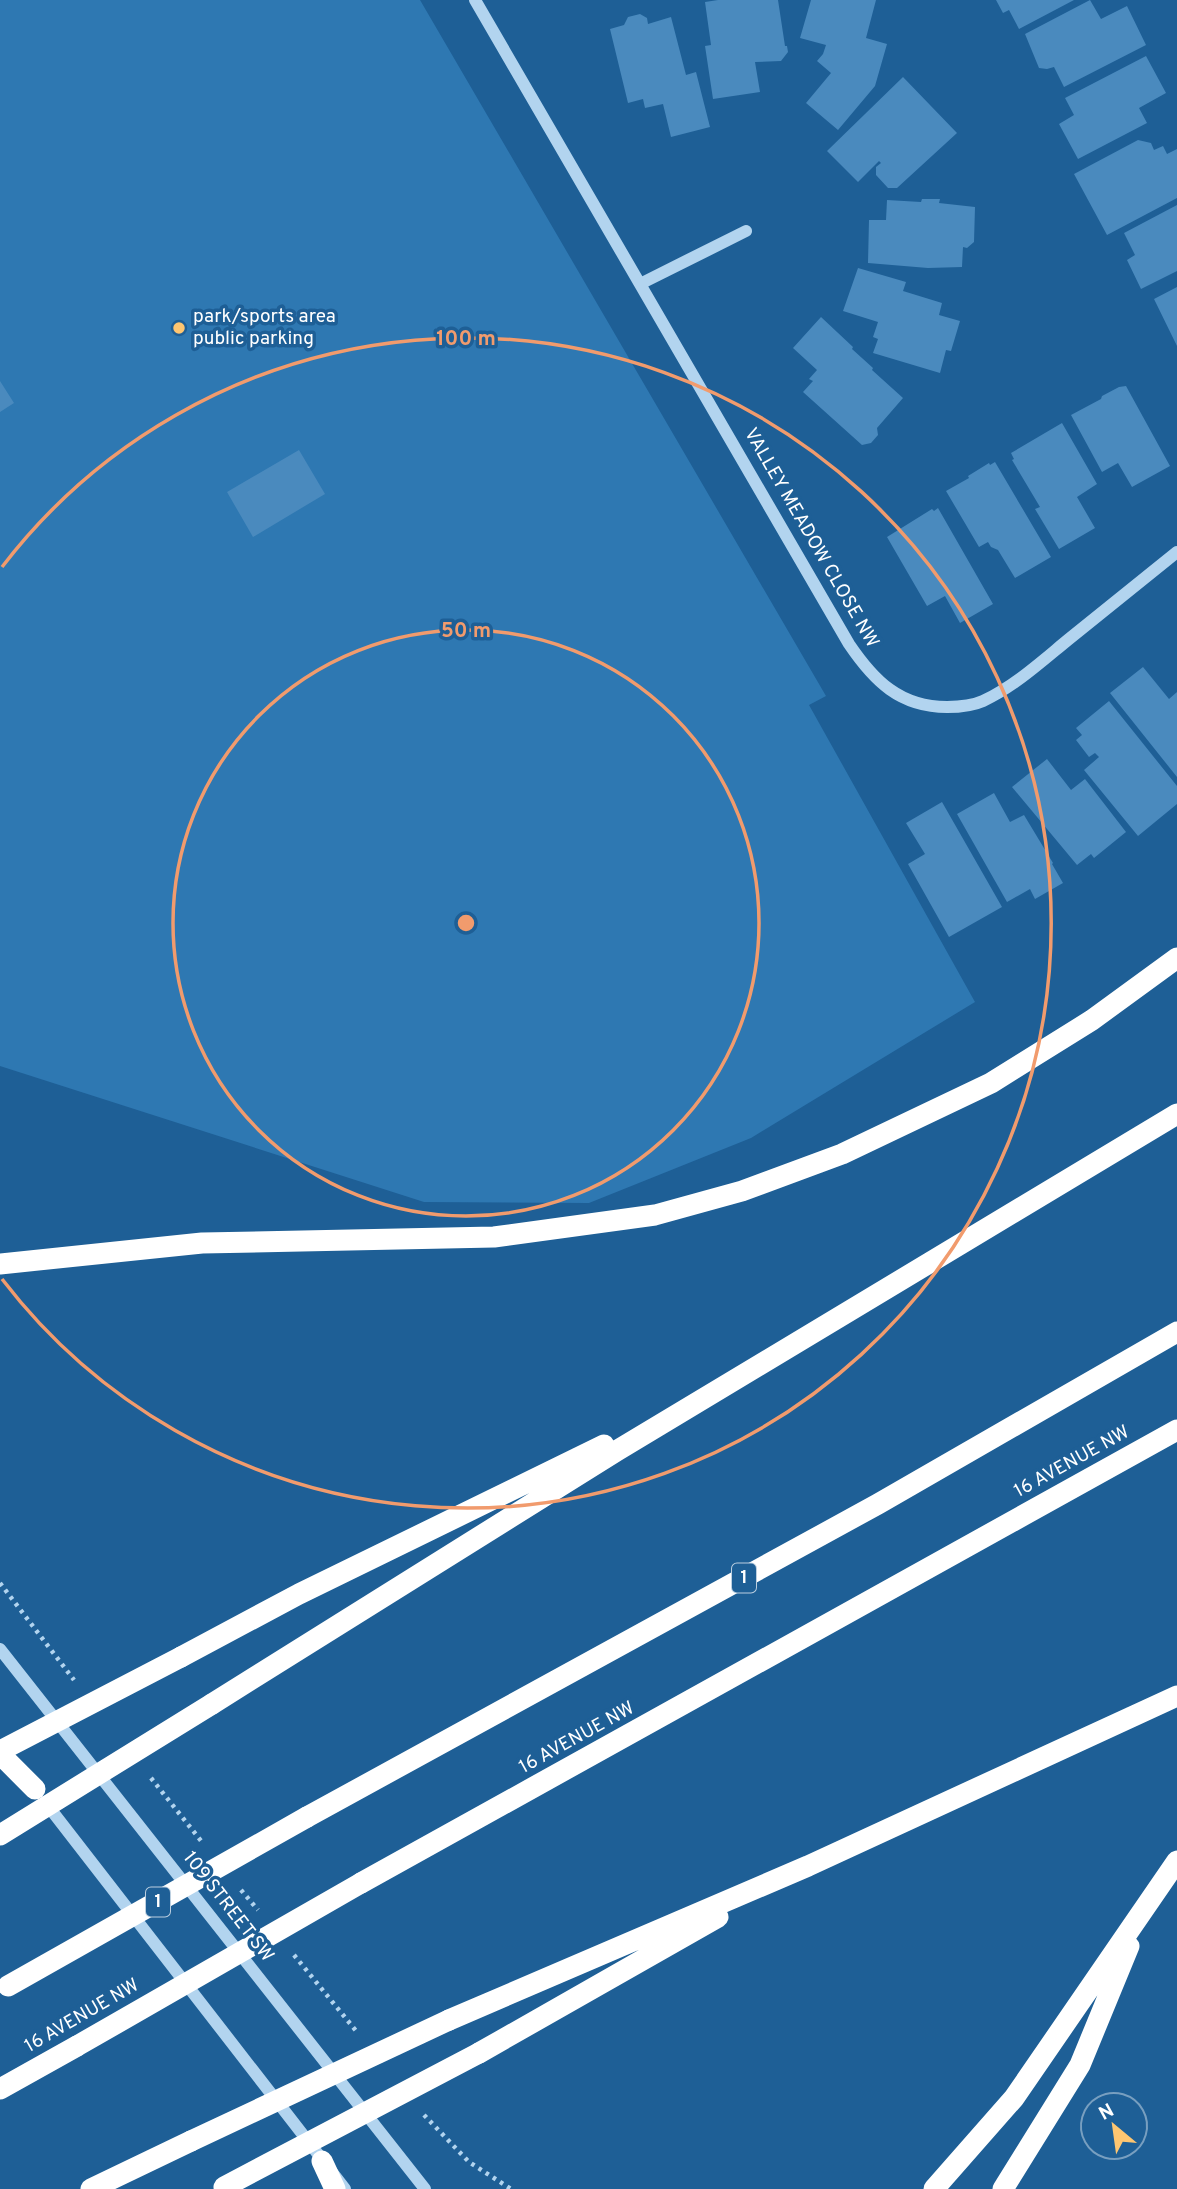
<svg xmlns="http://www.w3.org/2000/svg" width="1177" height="2189" font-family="Overpass,sans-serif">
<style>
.green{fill:#2e78b2}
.building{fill:#4a8abe}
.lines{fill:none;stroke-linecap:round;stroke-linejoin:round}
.path{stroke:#b2d4ef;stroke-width:4.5;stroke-dasharray:3.5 5;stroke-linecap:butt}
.minor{stroke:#b2d4ef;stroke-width:12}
.highway{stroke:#fff;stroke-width:21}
.highway-bridge{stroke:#fff;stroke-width:21}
.ring{fill:none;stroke:#f19b6d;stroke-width:3.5}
.poi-dot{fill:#fec671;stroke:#1e5f96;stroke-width:2.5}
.labels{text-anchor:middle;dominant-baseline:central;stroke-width:7;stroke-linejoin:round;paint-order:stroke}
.shield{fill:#1e5f96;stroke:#bccfe0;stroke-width:2}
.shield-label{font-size:18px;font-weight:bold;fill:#fff}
.poi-label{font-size:19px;fill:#fff;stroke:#1e5f96;text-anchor:start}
.street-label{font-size:19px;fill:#fff;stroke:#1e5f96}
.centre{fill:#f19b6d;stroke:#1e5f96;stroke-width:3.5}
.ring-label{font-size:21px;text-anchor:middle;font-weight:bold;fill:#f19b6d;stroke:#1e5f96;stroke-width:7;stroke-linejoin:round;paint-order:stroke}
</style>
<rect width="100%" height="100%" fill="#1e5f96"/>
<path class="green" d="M0,0H420L826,696L809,705L975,1002L751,1138L589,1203L424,1202L0,1066Z"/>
<path class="building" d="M718,0H778L785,46H787L788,52L781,61L755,62L760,92L713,99L705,46L711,45L705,2Z
M811,0H876L866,38L887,44L875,86L838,130L806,103L831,73L817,61L823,54L826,45L800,38Z
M996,0H1074L1019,29L1009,10L1003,13Z
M1090,0L1101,19L1127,6L1146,45L1064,87L1054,67L1047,69L1039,68L1025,34Z
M640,14L647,18L648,24L671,17L686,75L696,72L710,127L671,137L663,104L645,108L643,99L628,103L610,29L624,25L628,17Z
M1146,56L1166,93L1139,108L1147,123L1078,159L1059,124L1074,115L1065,98Z
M903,77L957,133L897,188H888L876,175V167L881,163L879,161L858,182L827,151Z
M1138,140L1151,143L1154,150L1163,146L1167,154L1177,149V198L1107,235L1074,174Z
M922,199H940L939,203L975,207L974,242L967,248L963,247L962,267L928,268L868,263L869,220H886L887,200L921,202Z
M1177,205V271L1141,289L1127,260L1135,255L1124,233Z
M858,268L906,282L903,291L942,303L939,315L960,321L951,351L946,350L940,373L873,353L878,339L873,337L878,322L843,311Z
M1177,287V346L1154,299Z
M821,317L853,347L852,349L873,368L872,370L903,398L877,428L878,435L871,443L862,445L803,392L813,381L809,379L817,370L793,348Z
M0,381L14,403L0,412Z
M1126,386L1170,466L1132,487L1118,463L1102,472L1071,415L1101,399L1102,396L1119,387Z
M1062,423L1097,484L1077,497L1095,528L1059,549L1035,509L1040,507L1012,460L1014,459L1011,453Z
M299,450L325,494L253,537L227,492Z
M995,462L1051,557L1015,578L998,550L991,547L988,542L979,547L946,491L969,478L968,476L989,463L990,465Z
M938,508L993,604L960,623L945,596L927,606L887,537L932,509L934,511Z
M1143,667L1169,699L1177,692V777L1110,693Z
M1109,701L1177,786V804L1138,836L1084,770L1099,757L1095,753L1089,757L1076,740L1082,735L1076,728Z
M1047,759L1071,790L1085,779L1126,832L1094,858L1091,854L1077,865L1012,787Z
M994,793L1010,822L1024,815L1053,863L1052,864L1063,883L1035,899L1030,889L1007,902L957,814Z
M942,802L1002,907L949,937L908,864L925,854L906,823Z"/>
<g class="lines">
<path class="path" d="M0,1583L74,1680
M151,1778L202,1842
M241,1890L258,1910
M294,1955L357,2032
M424,2115L469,2162L511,2189"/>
<path class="minor" d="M475,0L849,644C874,681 900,707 947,707C959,707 972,706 983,701C1015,686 1042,661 1069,639C1105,610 1141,581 1177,552
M640,284L746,231
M0,1649L425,2189
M45,1802L345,2189"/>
<path class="highway" d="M0,1264L202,1243L494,1237L655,1215L742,1191L842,1154L991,1083L1092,1020L1177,958
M181,1657L299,1594L604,1445
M212,1704L618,1450L1177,1114
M0,1754L35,1789
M307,1817L878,1504L1177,1332
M361,1883L1177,1430
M449,2020L808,1866L1177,1696
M479,2053L718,1917
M0,2089L77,2046
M322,2161L335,2189
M91,2189L191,2141
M934,2189L1014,2098L1177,1861
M1003,2189L1080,2065L1129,1946"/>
<path class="highway-bridge" d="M0,1751L181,1657
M0,1835L212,1704
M8,1986L307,1817
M77,2046L361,1883
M191,2141L449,2020
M224,2187L479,2053"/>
</g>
<g class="ring">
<circle cx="466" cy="923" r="293"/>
<path d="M2 567A585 585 0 1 1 2 1279"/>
</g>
<circle class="poi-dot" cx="179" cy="328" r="7"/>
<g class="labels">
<g class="shield">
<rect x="732" y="1563.5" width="24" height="29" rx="5"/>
<rect x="146" y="1887.5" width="24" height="29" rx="5"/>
</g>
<g class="shield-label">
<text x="744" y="1578">1</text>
<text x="158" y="1902">1</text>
</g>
<g class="poi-label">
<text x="193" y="317">park/sports area<tspan x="193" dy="22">public parking</tspan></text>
</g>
<g class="street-label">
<text transform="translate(811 538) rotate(60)">VALLEY MEADOW CLOSE NW</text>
<text transform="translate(1072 1462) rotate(-29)">16 AVENUE NW</text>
<text transform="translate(577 1738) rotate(-29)">16 AVENUE NW</text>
<text transform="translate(228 1907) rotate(52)">109 STREET SW</text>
<text transform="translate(82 2016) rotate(-30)">16 AVENUE NW</text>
</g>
</g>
<circle cx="466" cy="923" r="10" class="centre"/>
<g class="ring-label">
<text x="466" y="345">100 m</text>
<text x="466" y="637">50 m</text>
</g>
<g transform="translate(1114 2126) rotate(331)"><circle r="33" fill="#1e5f96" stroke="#789fc0" stroke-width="2"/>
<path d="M0-5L12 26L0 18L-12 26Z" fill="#fec671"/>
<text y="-10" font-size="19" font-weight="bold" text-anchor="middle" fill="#ffffff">N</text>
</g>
</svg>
